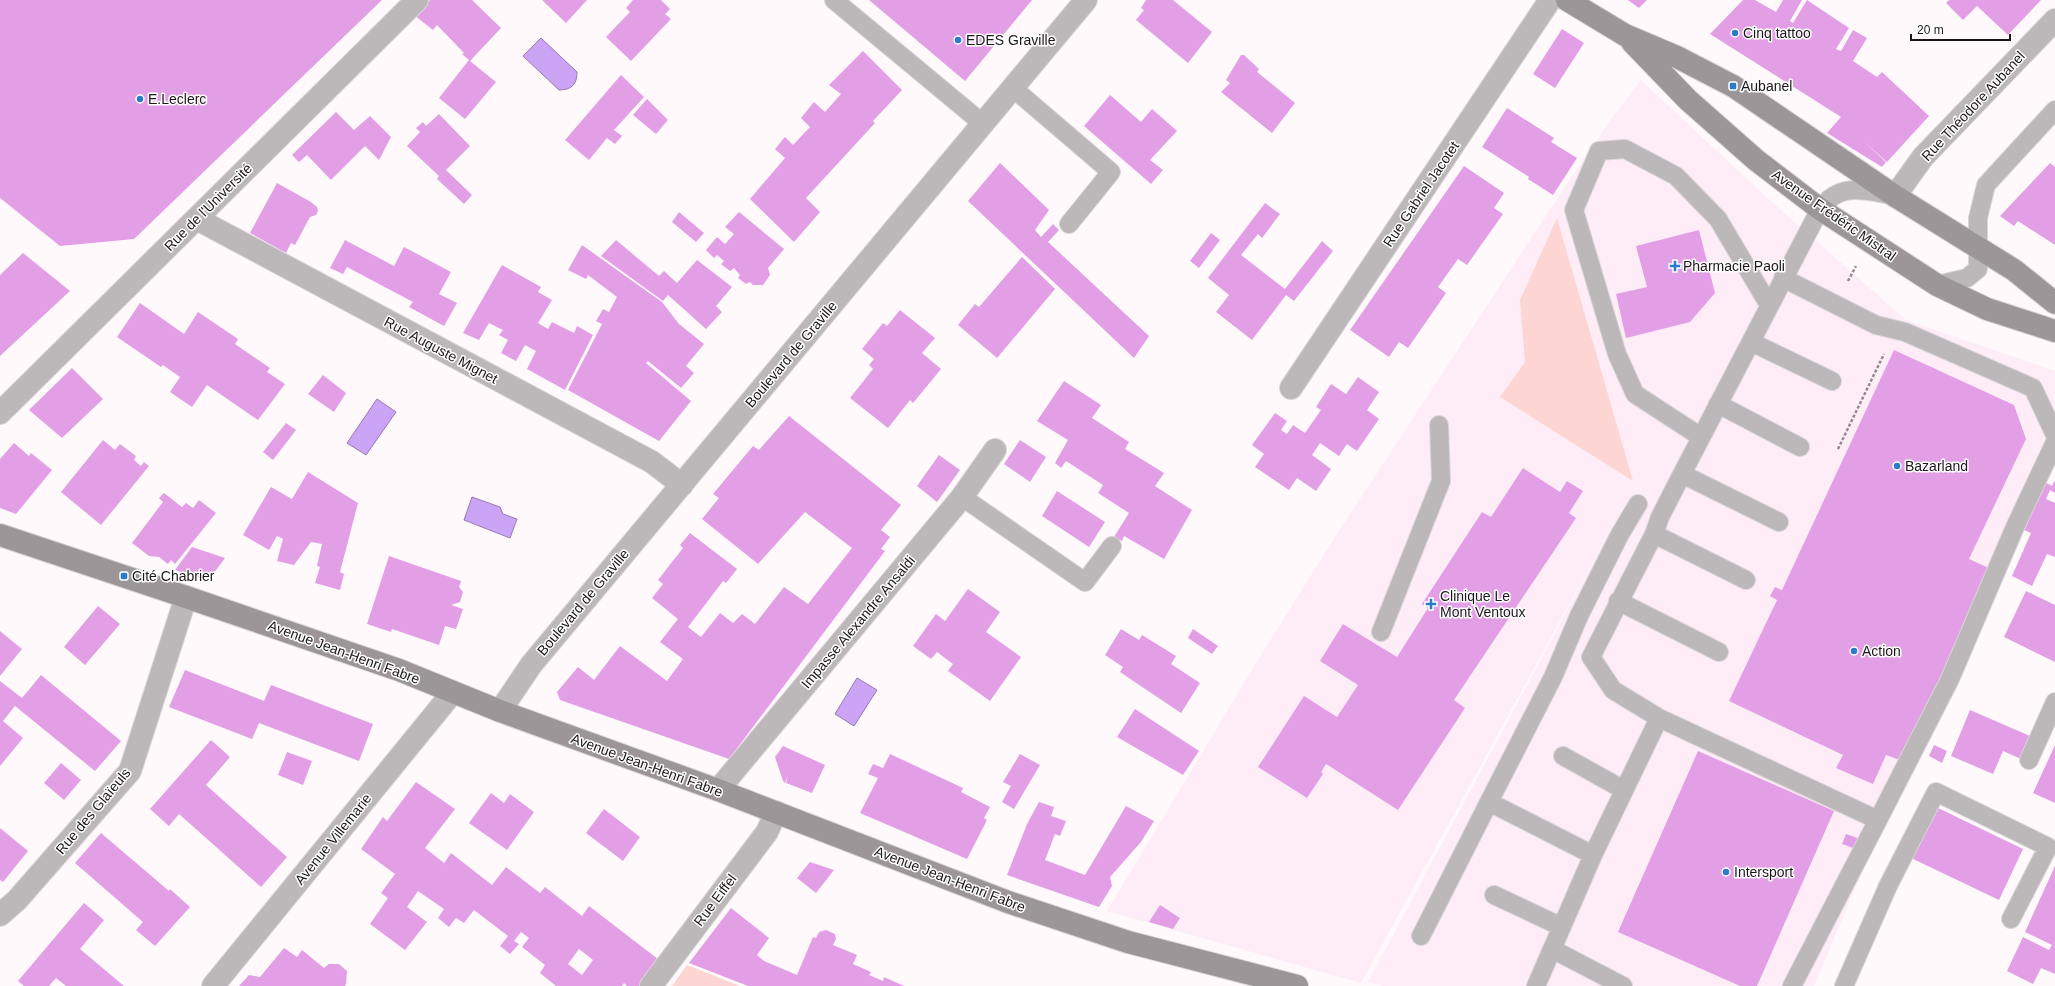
<svg xmlns="http://www.w3.org/2000/svg" width="2055" height="986" font-family="Helvetica,sans-serif">
<style>
.built{fill:#feedf6}
.green{fill:#fdd6d4}
.water{fill:#cca4f5;stroke:#977ab3}
.building{fill:#e29fe5;fill-rule:evenodd}
.lines{fill:none;stroke-linecap:round;stroke-linejoin:round}
.service-casing{stroke:#dad5d8;stroke-width:20}
.minor-casing{stroke:#dad5d8;stroke-width:24}
.secondary-casing{stroke:#dad5d8;stroke-width:24}
.path{stroke:#8f8a8d;stroke-width:2.5;stroke-dasharray:3 2;stroke-linecap:butt}
.service{stroke:#bcb7b8;stroke-width:18}
.minor{stroke:#bcb7b8;stroke-width:22}
.secondary{stroke:#9d9698;stroke-width:22}
.poi-dot{fill:#2a7bca;stroke:#fff;stroke-width:1.5}
.labels{text-anchor:middle;dominant-baseline:central;stroke-width:3;stroke-linejoin:round;paint-order:stroke}
.poi-label{font-size:14px;fill:#1a1719;stroke:#fff;text-anchor:start}
.street-label{font-size:14px;fill:#1a1719;stroke:#fff}
</style>
<rect width="100%" height="100%" fill="#fff9fc"/>
<path class="built" d="M1641,80L1765,196L1906,320L2055,371V414L1814,986H1383L1368,982L1609,532L1361,983L1107,911L1253,668L1333,540L1555,202L1609,122Z"/>
<path class="green" d="M1557,218L1633,481L1500,397L1525,362L1520,300Z
M687,965L740,986H672Z"/>
<path class="water" d="M541,38L577,72C577,84 572,90 559,90L523,56Z
M377,399L396,412L366,455L347,443Z
M472,497L500,507L503,514L517,519L510,538L464,520Z
M857,678L877,690L854,726L835,714Z"/>
<path class="building" d="M0,0H382L134,239L60,246L0,198Z
M430,0H472L501,28L470,61L496,82L465,119L439,98L469,60L462,54L464,53L437,25L433,30L414,15Z
M542,0H587L566,23Z
M633,0H661L670,9L665,14L671,19L631,61L606,37L630,12L626,8Z
M869,0H1032L965,81Z
M1146,0H1173L1212,32L1188,63L1136,20L1144,10L1141,8Z
M1628,0H1647L1639,8Z
M1743,0H1755L1776,12L1783,0H1802L1790,21L1793,23L1807,0L1849,28L1836,49L1841,51L1853,30L1867,38L1853,61L1877,77L1882,72L1929,116L1887,162L1863,141L1886,162L1882,167L1827,133L1841,117L1710,34Z
M1949,0H2041L2008,35L1977,6L1963,20L1946,3Z
M1562,29L1584,43L1555,88L1533,74Z
M863,51L902,90L873,121L875,123L806,198L820,212L794,242L750,199L785,158L775,149L785,137L793,145L810,127L801,118L814,102L825,112L841,94L829,85Z
M1241,55H1244L1259,69L1257,72L1295,103L1272,133L1221,92L1230,83L1226,80Z
M621,75L644,97L614,130L622,136L615,144L607,138L589,160L565,140Z
M1110,95L1141,122L1152,109L1177,131L1150,160L1163,170L1151,184L1084,126Z
M647,99L668,120L656,134L633,115Z
M1507,108L1554,138L1551,142L1577,158L1553,195L1528,179L1529,177L1482,147Z
M336,112L354,130L370,116L391,137L379,160L365,146L331,180L307,155L299,162L292,155Z
M439,114L470,146L446,170L472,195L464,204L437,179L439,176L407,146L420,132L416,128L423,122L426,126Z
M1000,163L1049,210L1035,230L1041,237L1053,224L1059,230L1048,242L1149,336L1134,358L968,201Z
M2050,163L2055,167V245L2018,221L2014,226L2000,216Z
M1464,166L1504,193L1494,208L1503,214L1467,265L1458,259L1438,287L1446,293L1408,348L1399,342L1389,357L1350,330Z
M277,183L311,202L317,207L318,211L316,215L310,217L295,245L291,243L286,253L250,233Z
M1265,203L1280,214L1262,238L1258,234L1241,255L1285,289L1322,241L1333,251L1294,301L1286,295L1252,340L1216,312L1229,295L1208,278Z
M679,212L704,233L696,242L672,222Z
M739,212L784,249L768,268L770,275L763,285H753L750,282L746,284L738,278L740,275L734,268L730,271L721,264L724,261L717,255L714,258L706,250L717,237L725,244L734,234L725,227Z
M1699,230L1715,293L1690,322L1626,338L1616,294L1647,287L1636,246Z
M1211,233L1220,240L1199,268L1190,261Z
M345,240L394,266L404,247L451,272L439,294L457,303L444,326L409,307L413,302L347,267L343,274L330,268Z
M616,240L659,276L664,271L677,283L697,260L732,287L716,306L722,312L706,329L668,295L663,301L601,256Z
M582,245L662,302L679,324L704,344L686,366L694,373L681,388L648,361L646,363L691,401L659,441L568,390L602,324L596,321L603,309L609,312L617,297L588,275L586,279L568,270Z
M23,253L70,291L0,356V275Z
M1022,257L1055,289L997,358L958,325L975,304L979,307Z
M502,265L541,287L538,292L552,300L538,323L548,329L552,322L574,333L577,326L593,335L565,390L527,369L536,351L525,345L516,361L501,353L508,340L499,335L503,330L489,323L479,340L463,333Z
M140,303L184,334L198,312L238,339L235,344L270,368L267,372L285,384L258,420L207,385L192,407L170,392L180,377L163,365L161,367L117,337Z
M900,310L935,338L922,353L941,369L913,403L910,400L888,428L850,398L873,369L869,365L874,359L862,349L883,323L887,326Z
M1894,350L2014,405L2026,439L1969,559L1993,570L1900,760L1886,755L1873,784L1836,768L1843,755L1729,701L1777,600L1770,596L1775,587L1782,590Z
M72,368L103,399L62,438L29,410Z
M323,375L346,393L334,412L308,394Z
M1358,377L1379,392L1367,410L1379,419L1357,451L1347,444L1339,456L1320,443L1312,455L1331,469L1316,491L1297,478L1289,490L1255,467L1264,454L1252,445L1275,413L1287,421L1281,430L1287,434L1293,425L1305,433L1321,410L1316,407L1331,384L1346,394Z
M1064,381L1101,405L1092,418L1129,442L1125,449L1164,473L1155,486L1192,510L1164,559L1124,536L1122,541L1114,537L1129,513L1098,493L1103,485L1066,461L1061,468L1055,463L1068,440L1037,421Z
M789,416L901,505L881,530L890,537L881,549L885,551L729,759L560,700L557,692L578,667L594,680L620,646L667,681L683,659L660,642L678,619L652,598L663,584L658,580L683,548L680,545L690,533L737,569L726,583L723,581L688,627L701,637L720,613L733,623L742,614L755,624L784,587L808,604L852,548L805,512L758,564L702,519L719,498L713,494L753,446L759,450Z
M286,423L296,430L273,460L263,452Z
M103,440L115,450L120,444L136,456L134,460L141,466L144,462L149,466L101,525L61,492Z
M1020,440L1046,457L1030,482L1004,464Z
M14,443L29,456L31,453L52,470L16,514L0,508V459Z
M939,455L960,470L937,502L917,486Z
M1523,468L1560,492L1567,481L1583,491L1569,513L1576,518L1454,700L1465,708L1398,810L1326,764L1321,772L1323,774L1307,798L1258,767L1304,696L1337,717L1358,685L1320,661L1343,624L1397,657L1428,608L1422,604L1482,512L1491,517Z
M308,472L358,503L340,572L344,574L340,590L315,583L320,567L317,566L322,544L311,542L294,565L277,561L283,539L277,536L269,550L243,535L271,487L292,499Z
M2041,480L2052,486L2055,480V493L2050,490L2046,499L2055,503V557L2047,554L2032,586L2012,576L2031,533L2019,528Z
M1057,491L1105,522L1089,547L1042,516Z
M164,493L182,507L186,503L193,508L199,500L216,513L175,564L171,560L168,564L159,557L149,556L132,543L163,502L159,498Z
M192,547L225,558L208,581L175,570Z
M389,556L461,581L459,587L463,592L460,602L451,605L463,609L456,629L445,626L439,645L392,629L391,632L367,624Z
M968,589L1000,612L986,632L1021,657L990,701L948,671L953,664L937,652L931,659L913,646L936,614L945,621Z
M2026,591L2055,605V662L2004,637Z
M98,606L120,624L85,665L64,647Z
M1121,629L1139,640L1142,635L1176,656L1171,664L1200,683L1181,713L1120,672L1123,667L1105,655Z
M1193,629L1218,646L1212,654L1188,638Z
M0,631L22,649L0,676Z
M185,670L264,701L271,685L373,724L359,761L259,723L252,739L169,707Z
M41,675L121,741L95,771L15,706L3,721L23,738L0,766V681L22,698Z
M1135,709L1199,751L1183,775L1117,737Z
M1970,710L2030,736L2021,759L2003,751L1993,774L1951,756Z
M211,740L230,757L206,785L287,857L261,887L179,814L169,826L150,809Z
M1934,745L1947,751L1942,763L1929,756Z
M2055,745V803L2033,793Z
M783,746L825,765L812,793L786,783L788,776L785,783L783,781L775,757Z
M1698,751L1834,811L1757,986H1740L1618,932Z
M287,752L312,761L303,785L278,775Z
M890,754L963,788L961,792L990,807L984,818L987,820L967,859L860,813L878,778L868,774L873,764L883,768Z
M1020,754L1040,765L1014,809L1002,802L1011,786L1003,782Z
M61,763L81,780L64,800L44,783Z
M416,782L455,809L425,848L444,863L440,869L451,853L492,885L506,867L540,893L545,887L582,916L589,906L663,963L645,986H627L624,983L622,986H556L540,973L545,965L522,947L529,938L521,932L514,941L519,944L510,954L500,946L508,936L474,910L464,923L456,918L449,927L438,918L444,909L418,891L407,907L427,922L405,950L370,924L388,898L381,893L395,874L361,849L383,817L387,821ZM579,949L593,960L582,975L568,964Z
M491,793L504,803L510,794L534,812L507,850L469,823Z
M1039,802L1054,807L1051,816L1066,821L1060,836L1055,834L1045,860L1085,875L1126,806L1154,821L1141,842L1110,877L1112,886L1099,907L1007,875L1027,824Z
M1936,807L2023,849L1999,900L1911,858Z
M604,809L640,837L623,861L586,833Z
M0,828L28,851L3,882L0,880Z
M101,833L169,891L170,889L190,907L155,946L136,930L143,922L75,863Z
M1846,834L1860,839L1856,849L1842,844Z
M810,862L834,870L816,893L797,878Z
M2055,866V974L2041,968L2033,984L2007,971L2023,937L2049,950L2052,945L2025,932Z
M84,903L104,920L80,949L124,986H66L56,978L49,986H24L18,981Z
M1160,905L1180,918L1173,929L1149,922Z
M731,908L769,938L757,955L764,961L797,975L813,937L816,938L819,932L826,930L835,934L836,939L833,945L857,955L853,964L871,972L869,975L883,981L884,977L904,986H748L689,963Z
M284,948L297,957L302,950L324,968L329,964H339L347,971L346,984L345,986H239L249,975L260,977Z"/>
<g class="lines">
<defs>
<path id="service" d="M834,0L982,123
M1013,88L1111,172L1069,224
M1783,278L1876,325L1905,332L2033,388L2055,435
M1937,285L1967,278L1978,269V218L1986,185L2055,110
M1751,342L1832,381
M1718,404L1800,447
M1701,437L1635,394L1617,354L1574,210L1599,151L1625,149L1676,176L1718,219L1769,305
M1682,474L1779,522
M962,497L1085,582L1112,546
M1654,534L1746,580
M1618,601L1719,652
M1381,632L1441,481L1439,425
M1659,718L1878,820L1792,986
M1563,756L1624,790
M2029,760L2055,702
M1489,802L1553,677L1579,616L1619,536L1638,504
M1878,820L1950,679L2015,527L2055,442
M1494,895L1562,927
M1421,936L1489,802L1593,855
M1552,949L1623,986
M1536,986L1593,855L1659,718L1613,690L1591,657L1654,534L1660,517L1682,474L1820,209C1840,182 1863,190 1891,195
M1844,986L1888,886L1936,792L2048,847L2011,919"/>
<path id="minor" d="M1895,196L1923,157L2055,20
M197,219L652,462L682,485
M1291,388L1550,0
M0,413L417,0
M500,711L531,665L1086,0
M718,790L962,497L995,450
M0,915L17,900L130,771L186,597
M213,986L453,692
M651,986L767,832L776,812"/>
<path id="secondary" d="M1567,0L1625,35L1677,57L1733,86L1895,196L2014,270L2055,303
M1632,42L1688,100L1756,160L1820,209L1937,285L1987,309L2055,331
M0,535L186,597L399,670L500,711L718,790L1008,902L1128,942L1297,986"/>
</defs>
<use href="#service" class="service-casing"/>
<use href="#minor" class="minor-casing"/>
<use href="#secondary" class="secondary-casing"/>
<path class="path" d="M1848,281L1856,266
M1838,449L1884,354"/>
<use href="#service" class="service"/>
<use href="#minor" class="minor"/>
<use href="#secondary" class="secondary"/>
</g>
<g class="poi-dot">
<circle cx="1735" cy="33" r="4"/>
<circle cx="958" cy="40" r="4"/>
<rect x="1729" y="82" width="8" height="8" rx="2"/>
<circle cx="140" cy="99" r="4"/>
<path d="M1673 260h4v4h4v4h-4v4h-4v-4h-4v-4h4z"/>
<circle cx="1897" cy="466" r="4"/>
<rect x="120" y="572" width="8" height="8" rx="2"/>
<path d="M1429 598h4v4h4v4h-4v4h-4v-4h-4v-4h4z"/>
<circle cx="1854" cy="651" r="4"/>
<circle cx="1726" cy="872" r="4"/>
</g>
<g class="labels">
<g class="poi-label">
<text x="1743" y="33">Cinq tattoo</text>
<text x="966" y="40">EDES Graville</text>
<text x="1741" y="86">Aubanel</text>
<text x="148" y="99">E.Leclerc</text>
<text x="1683" y="266">Pharmacie Paoli</text>
<text x="1905" y="466">Bazarland</text>
<text x="132" y="576">Cité Chabrier</text>
<text x="1440" y="596">Clinique Le<tspan x="1440" dy="16">Mont Ventoux</tspan></text>
<text x="1862" y="651">Action</text>
<text x="1734" y="872">Intersport</text>
</g>
<g class="street-label">
<text transform="translate(1973 106) rotate(-47)">Rue Théodore Aubanel</text>
<text transform="translate(1421 194) rotate(-56)">Rue Gabriel Jacotet</text>
<text transform="translate(208 207) rotate(-45)">Rue de l'Université</text>
<text transform="translate(1834 215) rotate(35)">Avenue Frédéric Mistral</text>
<text transform="translate(441 350) rotate(28)">Rue Auguste Mignet</text>
<text transform="translate(791 354) rotate(-50)">Boulevard de Graville</text>
<text transform="translate(583 602) rotate(-50)">Boulevard de Graville</text>
<text transform="translate(858 622) rotate(-50)">Impasse Alexandre Ansaldi</text>
<text transform="translate(344 652) rotate(20)">Avenue Jean-Henri Fabre</text>
<text transform="translate(647 765) rotate(20)">Avenue Jean-Henri Fabre</text>
<text transform="translate(93 811) rotate(-50)">Rue des Glaïeuls</text>
<text transform="translate(333 839) rotate(-51)">Avenue Villemarie</text>
<text transform="translate(950 879) rotate(21)">Avenue Jean-Henri Fabre</text>
<text transform="translate(715 900) rotate(-53)">Rue Eiffel</text>
</g>
</g>
<path d="M1911 34v6h99v-6" fill="none" stroke="#1a1719" stroke-width="2"/>
<text x="1917" y="34" font-size="12" fill="#1a1719" stroke="#ffffff" stroke-width="3" paint-order="stroke">20 m</text>
</svg>
